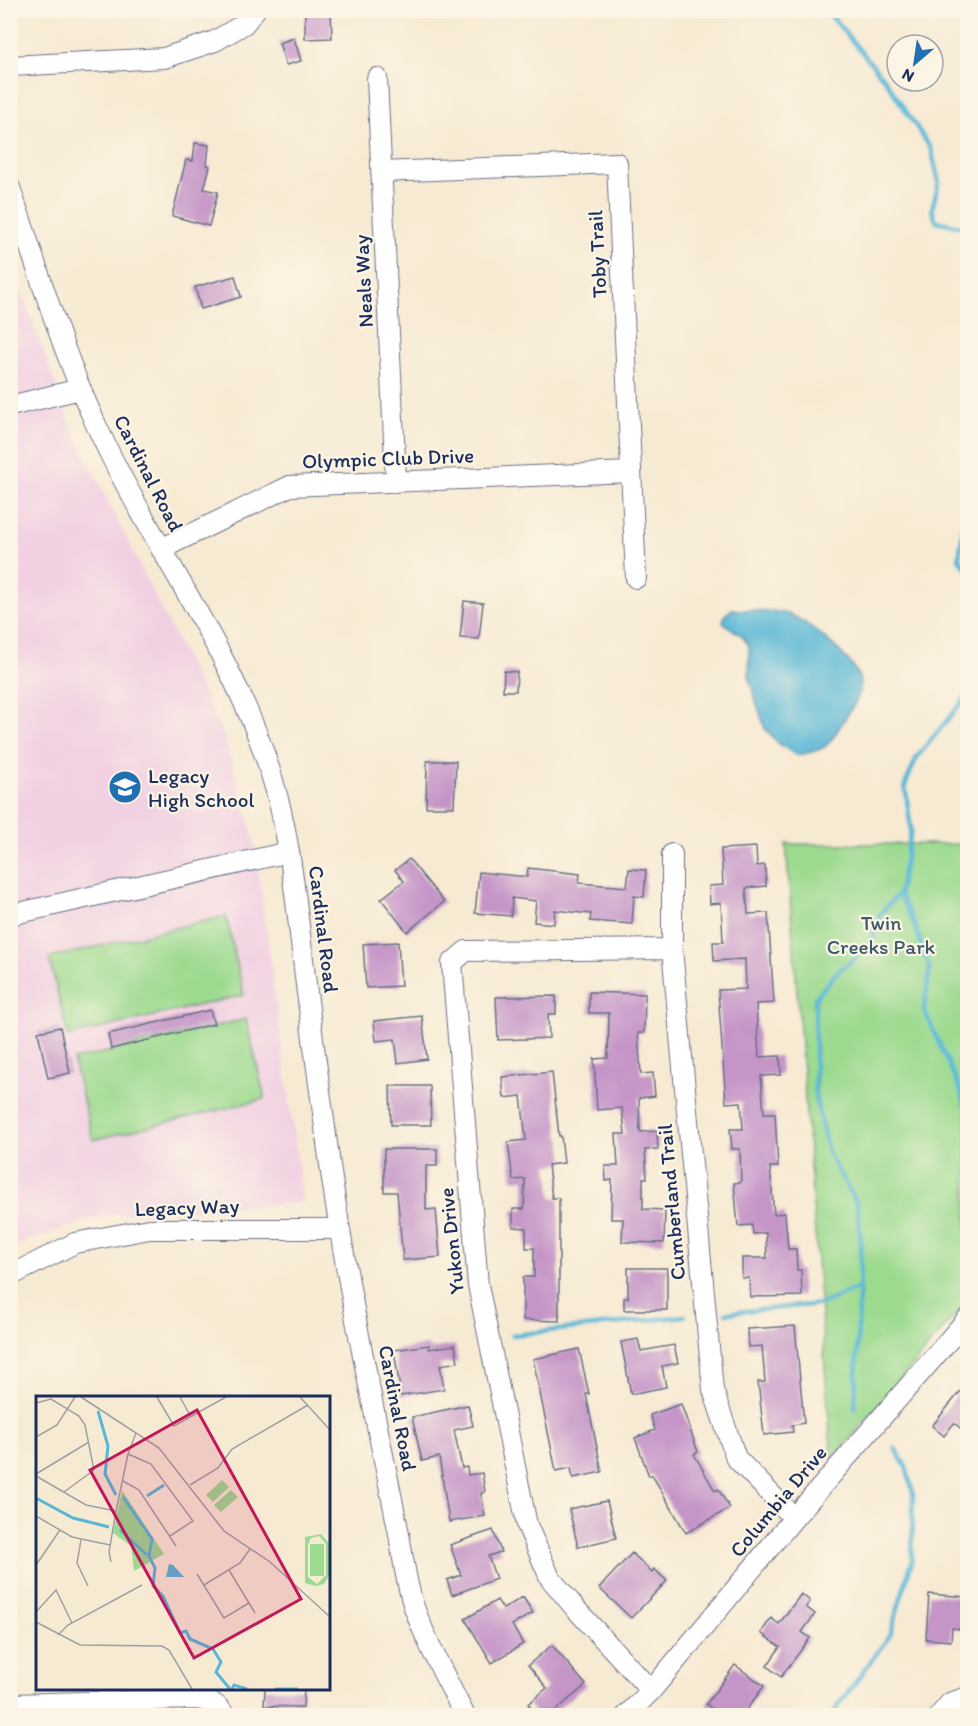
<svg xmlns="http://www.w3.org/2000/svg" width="978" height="1726" font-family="Itim,sans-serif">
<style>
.built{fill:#f1d0e2}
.green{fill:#9cda8f;stroke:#5c8476;stroke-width:1.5}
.water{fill:#58b7d6;stroke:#3a739a;stroke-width:1.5}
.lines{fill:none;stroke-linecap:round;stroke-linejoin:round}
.stream{stroke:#58b7d6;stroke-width:4.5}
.building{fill:#c595c8}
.minor-casing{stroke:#687087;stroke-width:22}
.minor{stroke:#fff;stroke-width:20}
.labels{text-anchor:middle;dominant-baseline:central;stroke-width:4.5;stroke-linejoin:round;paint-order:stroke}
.street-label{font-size:21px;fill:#1b2f5e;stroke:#fcf5e5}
.poi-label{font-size:21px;fill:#1b2f5e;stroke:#fcf5e5;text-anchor:start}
.park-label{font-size:21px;fill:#3b5a6a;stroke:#fcf5e5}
.inset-river{fill:none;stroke:#58b7d6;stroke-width:3}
.inset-road{fill:none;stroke:#9f9fa4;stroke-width:1.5}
.view{fill:#c2185b;fill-opacity:0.15;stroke:#c2185b;stroke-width:3}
.inset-edge{fill:none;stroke:#1b2f5e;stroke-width:3}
</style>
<rect width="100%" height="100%" fill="#fcf5e5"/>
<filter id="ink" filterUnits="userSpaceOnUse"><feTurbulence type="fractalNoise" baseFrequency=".0167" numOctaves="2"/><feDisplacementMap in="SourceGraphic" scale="12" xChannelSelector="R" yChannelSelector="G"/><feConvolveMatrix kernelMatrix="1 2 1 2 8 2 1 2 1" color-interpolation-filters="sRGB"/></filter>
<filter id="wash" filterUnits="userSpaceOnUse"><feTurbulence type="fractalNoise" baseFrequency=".008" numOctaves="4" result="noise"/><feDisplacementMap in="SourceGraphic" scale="24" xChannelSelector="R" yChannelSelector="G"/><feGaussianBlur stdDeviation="1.35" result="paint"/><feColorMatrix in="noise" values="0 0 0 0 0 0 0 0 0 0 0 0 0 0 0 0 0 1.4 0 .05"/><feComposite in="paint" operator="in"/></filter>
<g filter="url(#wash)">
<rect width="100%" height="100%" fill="#f7ead3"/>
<path class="built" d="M10,261L72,428L224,736L254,839L303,1202L103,1215L27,1241L11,1250Z"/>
<path class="green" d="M786,844H967V1301L832,1460Z
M226,916L244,995L68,1036L49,958Z
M246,1019L265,1099L93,1140L73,1060Z"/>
<path class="water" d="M732,609C748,611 773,609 788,614C806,620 854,659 859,678C864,694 852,708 844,720C827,747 829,750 796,755L779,744L765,729L749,679V646L742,636L723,623L724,616Z"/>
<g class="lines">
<path class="stream" d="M826,10L886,81L931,149L939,182L932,209L936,221L968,228
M968,480L965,515L959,559L968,570
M899,893L914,924L930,969L924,1010L959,1087L968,1113
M726,1313L820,1304L859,1288
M513,1335L685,1316
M855,1408L861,1243L857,1204L828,1153L815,1096V998L836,973L870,946L880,914L899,893L911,830L905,785L917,757L968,695
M831,1716L890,1635L912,1561L913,1493L906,1467L895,1448"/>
</g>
<g id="blocks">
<path class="building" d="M305,10H331L332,38L305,39Z
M294,38L301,61L286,65L279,43Z
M195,143L209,145L207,165L210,166L204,189L218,192L209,226L172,216L186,160L193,161Z
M235,276L241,297L201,309L195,287Z
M464,601L483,603L479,639L460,638Z
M504,671L517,672L516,691H503Z
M427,761H456L454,807H426Z
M756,847L757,866L765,865L766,886L746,888L748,914L768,913L774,1003L756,1004L759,1057L780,1056L781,1075L761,1076L764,1113H775L778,1167H770L774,1214L785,1213L788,1249H796L797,1270H801L802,1296L750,1297L749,1278H742V1258H767L766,1233L753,1234L752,1225L738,1226L734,1183L741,1182L740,1149H732L730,1129H743L741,1102L726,1103L718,990L746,989L745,959L714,961L713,942H723L721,903L710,904L709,886L723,885L721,849Z
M409,859L444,902L407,932L381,899L404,881L395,870Z
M528,868L580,874L579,883L627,887L629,869L646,870L644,897L634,896L632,924L590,921L591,914L555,910L554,924L534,922L536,901L512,898L511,916L475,913L479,872L527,877Z
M398,942L401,986L366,988L363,944Z
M589,992L645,994L644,1033H638L641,1074L653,1073L655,1096L639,1098L640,1132L657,1131L658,1149L645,1150L647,1178H643V1209L665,1210L664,1243L622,1242L623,1219H611L612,1180L606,1181L605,1166H618L616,1134H625L622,1108L597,1110L594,1059L608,1058L609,1013H589Z
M556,996V1014H548L549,1038L498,1040L496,997Z
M210,1010L214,1024L111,1049L108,1034Z
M422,1016L427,1059L398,1063L395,1039L376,1041L374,1021Z
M60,1027L70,1073L48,1078L38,1032Z
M552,1072L559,1136H561L564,1163L548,1165L552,1198H559V1321L523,1320V1277H534V1248H526V1228L513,1227V1209H524L525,1179L513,1180L508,1142L526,1140L521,1096L504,1098L502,1077Z
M390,1086H430L431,1125H391Z
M384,1149H437V1166H426V1210L436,1209L440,1257L403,1260L397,1192H384Z
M628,1268H667V1310H624V1298H628Z
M795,1326L804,1423L792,1425L793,1432L764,1435L758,1382H765L762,1346L748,1347L747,1329Z
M638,1339L641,1351L674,1345L678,1363L662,1366L666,1387L631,1394L621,1342Z
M429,1345V1349L455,1345L458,1362L440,1365L444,1389L401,1396L394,1350Z
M579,1349L589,1394H586L602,1472L573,1478L571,1468L556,1471L533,1359Z
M968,1382V1434L954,1423L944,1436L932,1426Z
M681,1404L698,1452L694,1454L715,1491L718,1489L730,1508L686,1533L652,1475L649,1476L635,1438L655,1430L650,1415Z
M468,1405L473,1426L454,1430L462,1468L467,1467L468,1475L482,1473L485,1492L481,1493L485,1516L449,1522L439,1457L422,1461L412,1417Z
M607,1501L616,1538L578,1547L569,1509Z
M493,1530L501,1552L488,1556L496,1579L452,1595L447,1580L461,1575L450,1545Z
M632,1553L652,1572L654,1569L667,1581L631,1618L599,1588Z
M801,1594L810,1601L806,1607L815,1614L802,1632L810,1638L781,1677L767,1666L780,1647L761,1633L771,1618L779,1624Z
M929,1594L968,1597V1630L952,1628L951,1641L926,1639Z
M523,1597L533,1613L512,1625L523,1644L492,1663L465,1619L497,1600L503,1609Z
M552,1645L586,1685L549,1716H537L528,1704L547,1688L528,1665Z
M735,1665L764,1686L742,1716H722L706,1704Z
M265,1689H304L303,1707L264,1706Z"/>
</g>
</g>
<g filter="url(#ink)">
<use href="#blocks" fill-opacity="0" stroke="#687087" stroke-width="1.5"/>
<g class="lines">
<defs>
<path id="minor" d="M10,66L164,58L215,41L244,24L255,10
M377,78L396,482
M381,172L617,163L636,578
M10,188C40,275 66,365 107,448C159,556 234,655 270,771C290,832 295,896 303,959C310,1021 319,1082 327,1143C344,1274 373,1404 399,1534C403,1558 406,1583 414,1607C427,1644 447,1680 465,1716
M10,406L80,389
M161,549L290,486L631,472
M672,854V949L713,1390L736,1458L794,1518
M10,915L289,852
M10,1276L75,1243L149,1229H338
M651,1691L575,1608L550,1578L527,1525L478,1285L452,963L466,951L672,949
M10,1704L197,1699C211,1701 218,1704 225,1716
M626,1716L651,1691L794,1518L968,1318
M939,1716L950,1703L968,1697"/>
</defs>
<use href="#minor" class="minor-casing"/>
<use href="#minor" class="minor"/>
</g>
</g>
<defs>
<symbol id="school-disc" viewBox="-11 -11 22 22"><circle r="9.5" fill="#1f6fb2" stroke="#fcf5e5"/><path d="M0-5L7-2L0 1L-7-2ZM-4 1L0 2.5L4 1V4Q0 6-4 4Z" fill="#fff"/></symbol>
</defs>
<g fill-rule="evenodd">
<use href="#school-disc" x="106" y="768" width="38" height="38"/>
</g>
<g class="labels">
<g class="street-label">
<text transform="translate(597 254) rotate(-93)">Toby Trail</text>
<text transform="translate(363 281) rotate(-93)">Neals Way</text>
<text transform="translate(388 458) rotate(-2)">Olympic Club Drive</text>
<text transform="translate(149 473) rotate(63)">Cardinal Road</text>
<text transform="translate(324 929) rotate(83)">Cardinal Road</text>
<text transform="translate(671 1202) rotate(-95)">Cumberland Trail</text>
<text transform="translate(187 1207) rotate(-2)">Legacy Way</text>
<text transform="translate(451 1241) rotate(-96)">Yukon Drive</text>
<text transform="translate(398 1408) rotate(79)">Cardinal Road</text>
<text transform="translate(778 1501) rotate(-50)">Columbia Drive</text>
</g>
<g class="poi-label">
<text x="148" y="775">Legacy<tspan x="148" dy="24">High School</tspan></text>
</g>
<g class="park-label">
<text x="881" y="922">Twin<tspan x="881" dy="24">Creeks Park</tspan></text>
</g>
</g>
<g transform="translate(36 1396)">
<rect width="294" height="294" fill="#f7ead3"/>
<path d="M186,84L193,91L177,106L170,99ZM86,94L128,158L98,175L95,150L77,137ZM195,94L202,101L185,116L178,109ZM285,138L293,147V180L288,188L279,190L269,187V141ZM283,140L290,148V179L281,188L272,181V149L275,142ZM274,148H288V180H274Z" fill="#9cda8f" fill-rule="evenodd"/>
<path d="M133,168L137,169L148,181H130Z" fill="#58b7d6"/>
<path class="inset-river" d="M62,15L72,50L69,78L80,99M111,100L128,89M87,101L116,143L113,160L119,172L117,190L127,200L144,237L150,235L154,243L177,253L185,266L180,276L194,293M0,102L37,122L73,131M84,134L111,159M196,293L198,289L211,293M239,293H262"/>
<path class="inset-road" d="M45,1L123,52L188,135L234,166L294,221M121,1L138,30L190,1M144,1L155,21M264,1L294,34M0,7L15,3L43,20L49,29L58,74L28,96M0,41L21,29L39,1M92,58L115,68L157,125L134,140M0,78L53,46M0,80L50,109L80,115M87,85L103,94L140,150M154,89L182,72L196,53L272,9M0,120L36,141L74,149M45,144L41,167L52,190M75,166L73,156L80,115L92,58L100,37M0,169L24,134M193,174L219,217M161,178L188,222L213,207M168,189L204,167L214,153M0,216L20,194L36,227M0,226L44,249L126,250L133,254L156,293M22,239L32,229L106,189"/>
<path class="view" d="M161,14L265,203L158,262L54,74Z"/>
<rect width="294" height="294" class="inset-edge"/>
</g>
<rect width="978" height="1726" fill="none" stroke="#fcf5e5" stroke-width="36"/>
<g transform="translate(915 63) rotate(209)"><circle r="28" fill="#fcf5e5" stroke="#a2a6af" stroke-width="1.5"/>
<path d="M0-4.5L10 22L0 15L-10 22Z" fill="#1f6fb2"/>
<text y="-9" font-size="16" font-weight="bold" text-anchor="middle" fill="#1b2f5e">N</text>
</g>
</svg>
